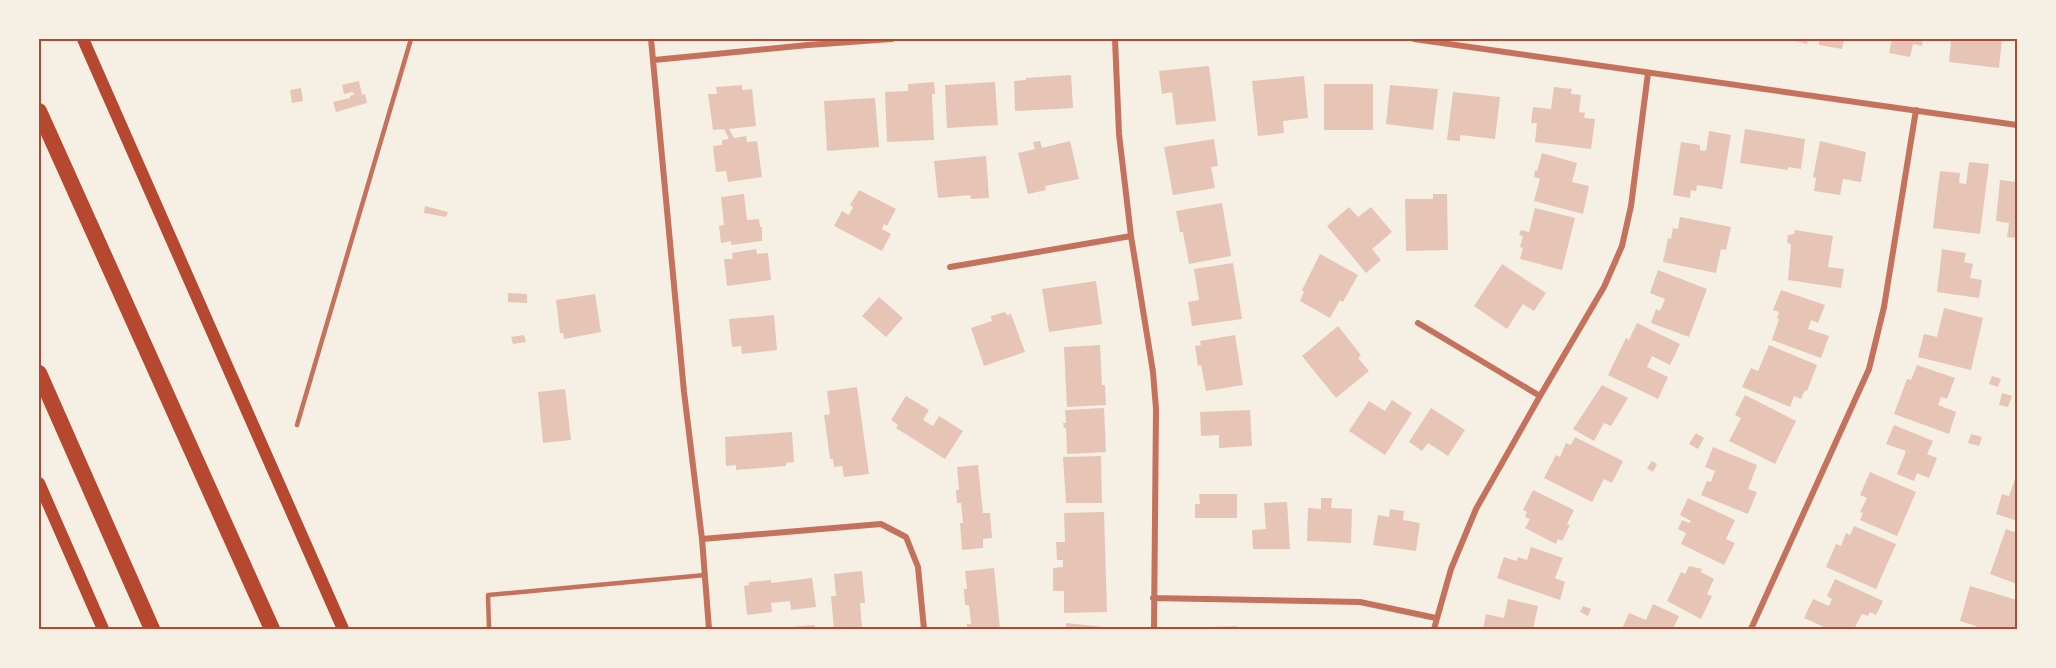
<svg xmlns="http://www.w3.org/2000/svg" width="2056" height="668" font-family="Helvetica,sans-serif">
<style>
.building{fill:#e6c5b7}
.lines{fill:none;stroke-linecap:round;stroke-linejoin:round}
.service{stroke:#c5725c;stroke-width:4.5}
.minor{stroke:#c5725c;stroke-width:6}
.secondary{stroke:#b5482f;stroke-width:12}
.motorway{stroke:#b5482f;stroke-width:16}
.neatline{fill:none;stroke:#b5482f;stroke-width:2}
</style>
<rect width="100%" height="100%" fill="#f6efe4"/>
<path class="building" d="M1786,39H1808L1807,44Z
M1819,39H1844L1842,49L1819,45Z
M1892,39H1923L1922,46L1913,44L1910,57L1889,53Z
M1951,39H2002L1999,68L1949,62Z
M1209,66L1216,121L1176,125L1172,92L1162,94L1159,71Z
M1071,75L1073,108L1015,111L1014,81L1026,80V78Z
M1304,76L1308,118L1283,121L1284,133L1258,136L1252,81Z
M359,81L362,95L365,94L367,103L336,112L333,102L350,98V96L355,94L352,92L344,94L342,85Z
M934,82L935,94H932L934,140L887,142L885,92L908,91V84Z
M995,82L998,125L947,128L945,85Z
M1324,84H1373V130H1324Z
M742,85V90L752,89L756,126L729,129L734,138L746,136L747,142L757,141L762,177L728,182L726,171L716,172L713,146L722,145V140L729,139L724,129L713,130L708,94H717L716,87Z
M1390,85L1438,89L1433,130L1386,124Z
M1554,87L1572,89L1571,94L1581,95L1579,112L1585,113L1584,118L1595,119L1591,149L1535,142L1537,123H1531L1533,107L1551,109Z
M301,88L303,101L292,103L290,90Z
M1453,92L1500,97L1495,139L1460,135V141L1447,140Z
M875,98L879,147L827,151L824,101Z
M1745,129L1805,139L1801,169L1788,167V170L1740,163Z
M1709,131L1731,135L1722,189L1697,185L1696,191L1691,190L1690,198L1673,195L1681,142L1700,145V150L1706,151Z
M1214,139L1218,166L1211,167L1215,188L1173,195L1164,147Z
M1040,141L1042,148L1070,141L1079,179L1045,186L1046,190L1028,194L1018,153L1035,149L1033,142Z
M1820,141L1866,152L1861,182L1843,179L1840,195L1814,191L1816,178L1813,177Z
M1542,153L1577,163L1572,182L1589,186L1583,214L1534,201L1540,179L1534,177L1535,170L1537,171Z
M986,156L989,198L971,199L970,195L938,198L934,161Z
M1969,162L1989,164L1980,234L1933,228L1940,171L1960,173L1959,183L1966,184Z
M2000,180L2017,182V238L2007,237L2009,223L1996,221Z
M859,190L896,209L887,226L884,224L882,229L891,234L882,251L834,226L842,211L849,215L853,207L850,205Z
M744,194L747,220L759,219L760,227H762V241L731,245V241L721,243L719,226L724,225L721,197Z
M1433,194H1447L1448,250L1406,251L1405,199H1433Z
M1222,203L1231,256L1189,264L1183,232H1180L1176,211Z
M425,206L448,212L446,217L424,213Z
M1349,207L1358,217L1371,207L1392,232L1372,249L1381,260L1366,273L1327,226Z
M1535,208L1575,218L1562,270L1520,259L1523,248L1520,247L1523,236L1519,235L1521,230L1529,232Z
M1680,217L1731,227L1726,250L1721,249L1716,273L1663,262L1668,238L1671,239L1673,228L1678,229Z
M1795,230L1833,236L1828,267L1844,269L1841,288L1788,280L1791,245L1787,242L1788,235L1794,234Z
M756,249L757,254L768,253L771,280L727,286L724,259H733L732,253Z
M1942,249L1966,253L1964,262L1973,264L1970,278L1982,280L1979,298L1937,292Z
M1320,254L1358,275L1343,302L1340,300L1330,318L1300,301L1304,292L1302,290Z
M1233,263L1242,319L1192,326L1188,302L1199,300L1194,269Z
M1502,264L1546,293L1534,311L1523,304L1507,329L1474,306Z
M1658,270L1707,289L1689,337L1651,323L1656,309L1660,311L1665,299L1650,293Z
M1096,281L1102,324L1049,332L1042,289Z
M1781,290L1825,305L1818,323L1811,320L1808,329L1829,336L1821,358L1772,340L1779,319L1777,318L1779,312L1773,310Z
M508,293L527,294V303L508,302Z
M595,294L601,332L564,339L563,333H560L556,300Z
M879,297L903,318L886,337L862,316Z
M1944,308L1983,318L1971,370L1918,357L1924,334L1937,337Z
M1005,312L1007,315L1011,314L1025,352L984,366L971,328L992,321L991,316Z
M774,315L777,350L742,354L741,346L732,347L729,319Z
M1637,323L1680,344L1670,365L1652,356L1647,367L1668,377L1658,399L1608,375L1626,338L1629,340Z
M1338,326L1361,355L1358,358L1369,371L1336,398L1302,356Z
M524,335L526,342L513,344L511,337Z
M1235,335L1243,385L1206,391L1201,365L1198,366L1195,346L1201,345L1200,341Z
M1100,345L1102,385H1105L1106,405L1067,407L1064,347Z
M1769,345L1817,365L1807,391L1805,390L1801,399L1794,396L1790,407L1742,387L1751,368L1758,371Z
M1917,365L1955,378L1947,399L1941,397L1938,405L1956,412L1949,434L1894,414L1907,379L1911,380Z
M1992,376L2001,379L1998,387L1989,384Z
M1602,385L1628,398L1611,426L1604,423L1594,441L1573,429Z
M857,387L869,474L844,477L842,466L834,467L833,459H830L824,415L830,414L827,391Z
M565,389L571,440L543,443L538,392Z
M2002,393L2012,396L2008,407L1999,405Z
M1745,395L1796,421L1775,464L1729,441L1741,418L1735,415Z
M906,396L929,410L923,420L933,426L939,416L963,431L945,459L896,428L898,425L891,420Z
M1392,400L1412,413L1385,455L1349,431L1369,401L1385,411Z
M1104,408L1106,452L1067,454L1066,428H1064L1063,423H1066L1065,410Z
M1431,408L1465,430L1448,456L1428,443L1422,451L1409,442Z
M1250,410L1252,446L1219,448V435L1201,436L1200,412Z
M1894,425L1933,441L1927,454L1937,458L1929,478L1917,473L1914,481L1897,474L1906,451L1886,444Z
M792,432L794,462L786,463V466L736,470V465L726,466L725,437Z
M1696,433L1704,438L1698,449L1689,444Z
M1971,434L1982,437L1979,446L1968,443Z
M1575,437L1623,461L1612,483L1604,479L1592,502L1544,478L1556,455L1560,457L1566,443L1571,445Z
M1713,447L1757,465L1748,489L1757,492L1748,514L1701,495L1707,481L1711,482L1715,471L1705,467Z
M1101,456L1102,503H1066L1063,457Z
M1652,461L1657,464L1653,472L1647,468Z
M978,465L983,513H990L992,538L983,539V548L962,550L960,523H963L961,503H957L956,490H959L957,467Z
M1870,472L1916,492L1897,536L1860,520L1863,513L1860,512L1867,498L1860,495Z
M2017,473V521L1996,514L2002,494L2009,496Z
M1533,490L1574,510L1567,524L1570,525L1562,541L1558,539L1556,544L1525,528L1530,519L1525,517L1527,512L1523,510Z
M1199,494H1237V518H1195V504H1200Z
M1321,498H1332L1331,508L1352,509L1351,543L1307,541L1308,508L1321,509Z
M1688,498L1735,520L1726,539L1735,543L1724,565L1681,544L1686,533L1678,529L1682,520L1689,523L1691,521L1680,515Z
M1287,502L1290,549H1253L1252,530L1266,529L1264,503Z
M1390,509L1404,511L1403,520L1420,523L1416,551L1373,545L1378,515L1389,517Z
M1104,512L1107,612L1064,613V591H1053V568L1063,567V560H1057L1056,542H1065L1064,513Z
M1854,526L1896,544L1876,589L1826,567L1836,544L1841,546L1846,533L1850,535Z
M2006,529L2017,533V584L1990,574Z
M1531,547L1563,558L1555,578L1565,582L1560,600L1497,578L1504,557L1516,561L1518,557L1527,560Z
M1689,566L1702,569L1701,572L1714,579L1707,594L1712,596L1701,619L1667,601L1681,572L1685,574Z
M994,568L1000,629H967V624H971L969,605H965L964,589H967L965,571Z
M862,571L865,603H860L862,629H834L831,596H836L834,574Z
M812,578L816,607L791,610L790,601L771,603L772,612L747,615L744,586L749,585V582L771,580V583Z
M1835,579L1883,601L1876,615L1870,612L1868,616L1862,614L1854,629H1829L1804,618L1813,599L1829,606L1832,599L1827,596Z
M1970,586L2017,600V629H1975L1976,626L1960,621Z
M1508,599L1538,606L1533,629H1483L1486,614L1504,618Z
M1653,604L1679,616L1673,629H1622L1629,613L1646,620Z
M1583,606L1591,609L1588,616L1580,612Z
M1066,623L1105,627L1104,629H1066Z
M815,625V629H789V627Z
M1237,626V629H1211V627Z"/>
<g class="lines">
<path class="service" d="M297,425L411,39
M489,629L488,595L705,575"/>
<path class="minor" d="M651,39L684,392L702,539L709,629
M1115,39L1119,134L1131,236L1153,372L1156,409L1154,629
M1414,39L2017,125
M654,60L808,45L892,39
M950,267L1131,236
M1418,323L1540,396
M702,539L881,524L906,537L918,567L924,629
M1153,598L1360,602L1436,618
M1434,629L1451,569L1476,509L1540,396L1604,287L1622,246L1631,206L1648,73
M1751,629L1869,369L1884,307L1916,110"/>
<path class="secondary" d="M83,39L343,629
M39,483L103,629"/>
<path class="motorway" d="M39,111L272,629
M39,373L152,629"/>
</g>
<rect width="2056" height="668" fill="none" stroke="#f6efe4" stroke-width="81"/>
<rect x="40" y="40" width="1976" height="588" class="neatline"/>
</svg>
